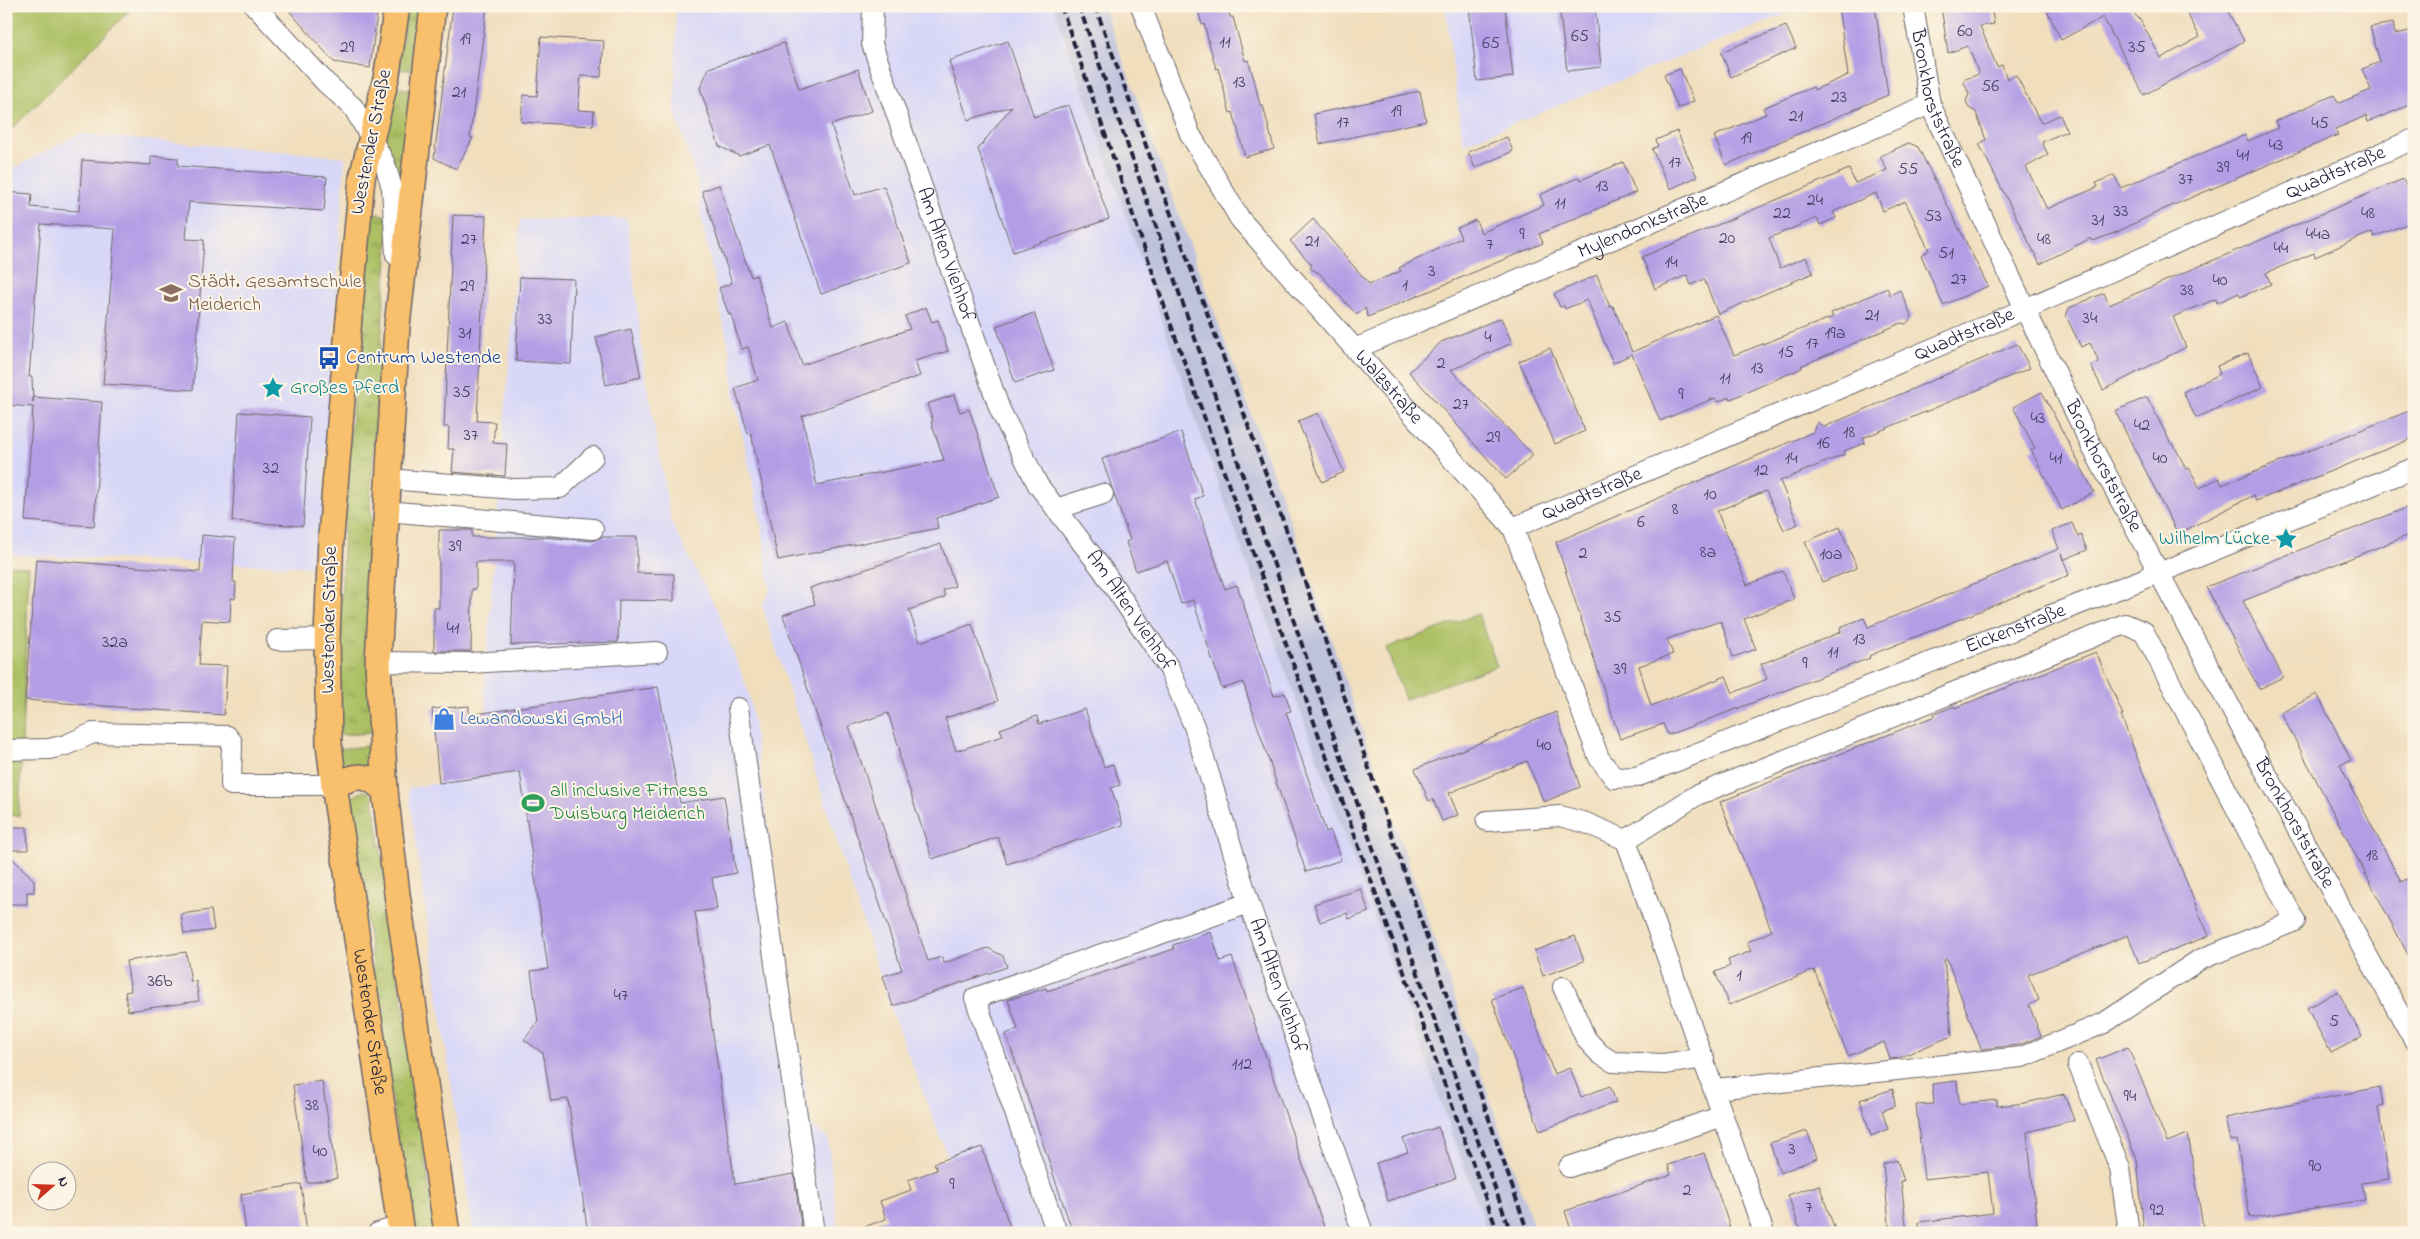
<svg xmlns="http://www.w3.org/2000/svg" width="2420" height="1239" font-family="'Indie Flower',sans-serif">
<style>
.built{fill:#d8d7f8}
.industrial{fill:#bfc2dd}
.grass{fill:url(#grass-tufts);stroke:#67704f}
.garden{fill:#acbf63;stroke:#67704f}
.building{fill:#b39ee5}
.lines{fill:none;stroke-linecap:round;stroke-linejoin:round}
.minor-casing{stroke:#6a6468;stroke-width:22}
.major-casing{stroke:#6a6468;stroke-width:28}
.minor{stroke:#fff;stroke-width:20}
.major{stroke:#f8bf6c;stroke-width:25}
.rail{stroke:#22223b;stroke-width:4;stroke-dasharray:8 4;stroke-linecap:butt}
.labels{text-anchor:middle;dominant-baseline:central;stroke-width:4;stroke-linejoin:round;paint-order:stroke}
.number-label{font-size:18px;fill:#464166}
.street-label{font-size:20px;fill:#22223b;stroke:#fcf5e5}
.education-label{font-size:20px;fill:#785e54;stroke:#fcf5e5;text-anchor:start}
.transit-label{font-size:20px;fill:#164399;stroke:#fcf5e5;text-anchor:start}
.culture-label{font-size:20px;fill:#0d838f;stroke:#fcf5e5;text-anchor:start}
.shop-label{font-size:20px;fill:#366cbe;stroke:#fcf5e5;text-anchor:start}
.leisure-label{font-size:20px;fill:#27864d;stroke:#fcf5e5;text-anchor:start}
</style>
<defs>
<pattern id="grass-tufts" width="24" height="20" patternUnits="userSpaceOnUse" patternTransform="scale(1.25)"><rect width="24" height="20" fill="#acbf63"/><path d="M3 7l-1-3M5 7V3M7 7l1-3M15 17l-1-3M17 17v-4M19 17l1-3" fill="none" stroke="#8c9b53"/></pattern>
</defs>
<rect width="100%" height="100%" fill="#fcf5e5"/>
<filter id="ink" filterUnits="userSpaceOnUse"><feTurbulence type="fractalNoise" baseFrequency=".02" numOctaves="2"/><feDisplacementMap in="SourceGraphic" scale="10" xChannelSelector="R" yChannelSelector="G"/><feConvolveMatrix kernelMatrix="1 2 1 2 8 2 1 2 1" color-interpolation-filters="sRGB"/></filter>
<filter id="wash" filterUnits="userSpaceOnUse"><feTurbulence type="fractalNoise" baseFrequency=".0096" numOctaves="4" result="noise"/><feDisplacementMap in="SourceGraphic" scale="20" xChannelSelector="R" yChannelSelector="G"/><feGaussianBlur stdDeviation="1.12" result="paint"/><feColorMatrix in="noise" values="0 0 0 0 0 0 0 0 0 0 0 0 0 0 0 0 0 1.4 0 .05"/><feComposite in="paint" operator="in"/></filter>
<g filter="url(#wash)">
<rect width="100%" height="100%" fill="#f0debd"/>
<path class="built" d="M676,6H1054L1203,441L1488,1233H977L891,1010L762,605L770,591L762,527L734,395L731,358L701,217L697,181L675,111Z
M1445,6H1805L1463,144Z
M79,134L345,157L319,567L6,555V172Z
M627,218L644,368L671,522L719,614L749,694L811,1125L828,1138L838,1233H473L408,788L495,775L484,689L520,220Z"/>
<path class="industrial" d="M1054,6H1103L1287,512L1536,1233H1488L1203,441Z"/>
<path class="grass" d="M407,6H426L418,71L398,69Z
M394,88L416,90L405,178L400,177L385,137Z
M376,213L386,216L389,228L370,502L373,539L376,733L338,735L341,721C336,554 355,388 368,223L372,215Z
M377,745L379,770L343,771L338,749Z
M363,791L369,792L373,796L436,1233H411L350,805L351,798Z"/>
<path class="garden" d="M6,6H134L6,135Z
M6,565L29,567L19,816L6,815Z
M1478,614L1497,666L1405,699L1386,648Z"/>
<g id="blocks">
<path class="building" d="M285,6H378L370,68L334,62Z
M453,6H487L470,137L473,138L456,169L434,158Z
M1197,6H1228L1230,17H1233L1245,61L1248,60L1254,79L1260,105H1263L1274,149L1245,157L1233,112L1230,113L1218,68L1216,69L1204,24L1202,25Z
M1469,6H1505L1513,77L1477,81Z
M1559,6H1595L1601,67L1567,71Z
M1838,6H1875L1888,95L1726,165L1714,136L1766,114L1763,108L1813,87L1814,90L1848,75Z
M1941,6H1991L1994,24L1980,26L1997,67L2002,65L2007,79L2016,75L2041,123L2060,115L2067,131L2042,142L2048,155L2026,167L2047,209L2098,187L2096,183L2114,175L2121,188L2245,135L2248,141L2278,128L2275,121L2334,95L2339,103L2371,90L2362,69L2380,62L2370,27L2393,23L2395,34L2414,30V103L2368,122L2366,116L2335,129L2338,135L2162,210L2117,232L2093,241L2091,238L2040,264L1979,144L1986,140L1976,112L1969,108L1966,101L1969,94L1963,80L1979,74L1968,46L1948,53Z
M2045,6H2127L2140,20L2161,58L2200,37L2183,6H2225L2244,41L2144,95L2103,17L2061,40Z
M1786,26L1796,48L1731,77L1721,52Z
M541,37L604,41L601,77L581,76L578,110L594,111L593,126L521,122L523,95L537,96Z
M1008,41L1034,117L1069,105L1109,219L1013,252L978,149L1012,106L968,120L949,61Z
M784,43L799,89L858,69L872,111L831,125L855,195L884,186L911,263L821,294L770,145L739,156L719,146L700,88L709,68Z
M1680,69L1694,101L1678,108L1664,75Z
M1420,91L1426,121L1320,144L1314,114Z
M1677,131L1697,177L1670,189L1652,149L1658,146L1656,140Z
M1507,137L1513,151L1475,168L1468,152Z
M1909,143L1918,147L1988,286L1943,305L1921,255L1929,250L1905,201L1883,211L1876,193L1833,212L1836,218L1820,225L1817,218L1769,238L1780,268L1806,257L1813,273L1718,314L1704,279L1691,285L1687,275L1655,289L1642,257L1849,169L1855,183L1887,170L1880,156Z
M151,156L178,158V166L327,177L324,211L189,202L186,239L204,240L193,390L103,384L115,229L41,224L29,377H32L33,402V397L102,402L94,526L25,521L33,407L6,405V192L32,194L31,207L79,211L82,160L151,165Z
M1623,162L1636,192L1539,234L1543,243L1368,317L1365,308L1357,315L1319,273L1310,268L1312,265L1290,241L1313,219L1369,284L1401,271L1399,268L1461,238L1457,228L1476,220L1481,233L1544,205L1540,195L1579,177L1581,180Z
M2403,179L2414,204V221L2374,237L2372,232L2315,257L2314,253L2266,273L2271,284L2240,297L2239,293L2217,303L2216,299L2173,317L2186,347L2103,390L2091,366L2099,362L2090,343L2081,347L2066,316L2069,308L2104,293L2109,305Z
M719,185L751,277L756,275L773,328L788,322L802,365L910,329L905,316L926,307L932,322L938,320L948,351L915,361L920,376L802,416L817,485L944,460L931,422L933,421L927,404L954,395L960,412L969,409L999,497L936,518L938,528L778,560L751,433L748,434L735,388L758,380L748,347L741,349L731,314L729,315L719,288L732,283L702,191Z
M453,215L486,216L477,421L495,422L493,443L507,444L505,476L452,472L454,449H448L449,427H444Z
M1597,275L1610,307L1613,306L1632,352L1716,315L1734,355L1833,317L1831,313L1887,288L1890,295L1900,290L1912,317L1906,324L1901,323L1801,366L1802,368L1731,399L1729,397L1717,402L1715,398L1660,421L1632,354L1613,363L1587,300L1565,309L1564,306L1560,307L1554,294Z
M520,277L574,279L571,364L516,361Z
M1034,313L1054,370L1015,383L996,326Z
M1501,318L1512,343L1451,370L1533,455L1506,479L1409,372L1441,342Z
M631,329L641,377L606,385L596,337Z
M2017,344L2030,368L1863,438L1865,443L1844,451L1845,454L1780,481L1798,524L1784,530L1766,491L1717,511L1747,585L1783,571L1794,599L1744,619L1756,649L1733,657L1721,621L1667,639L1673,654L1639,666L1651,706L1726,676L1733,693L1767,679L1761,664L1841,632L1840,627L1864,618L1868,627L2059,549L2052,531L2072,523L2078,537L2081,535L2087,550L2063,560L2061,553L2069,575L1878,652L1869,656L1870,658L1668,735L1663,724L1620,739L1556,542L1813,432L1817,422L1824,427Z
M1550,348L1585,431L1555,444L1519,361Z
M2248,353L2263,387L2196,418L2183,392L2220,374L2217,366Z
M2042,392L2094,492L2062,510L2031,450L2035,448L2013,407Z
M2147,397L2171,444L2173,443L2186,469L2189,468L2200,488L2219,478L2222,485L2414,409V438L2256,501L2254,495L2178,534L2115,411Z
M239,412L310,417L303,526L232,521Z
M1318,413L1344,472L1322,482L1298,421Z
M1181,432L1203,496L1195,499L1225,589L1237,585L1274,696L1285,693L1291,711L1286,712L1326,832L1330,830L1341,860L1306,872L1243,682L1222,689L1193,600L1181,604L1167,561L1136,571L1126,542L1130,540L1102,459Z
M2414,505V533L2243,601L2283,677L2259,689L2206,587Z
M1840,527L1857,568L1822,582L1805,542Z
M439,530H472V537H543L592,541L602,537H637V573L674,574V601L619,600L618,642L511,645L514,562H476V589H472L471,651H434V608H439Z
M202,535L235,538L233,582H236L235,599L231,598L230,622L202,620L199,665L227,666L224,715L25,700L36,559L200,572Z
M941,544L955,586L943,590L945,597L909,610L920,642L972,624L998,701L945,718L956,751L1003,736L1000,729L1037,716L1039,724L1085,709L1104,767L1113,764L1120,785L1111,788L1123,825L1007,864L998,837L932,859L899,757L900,751L888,713L849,726L928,961L942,957L944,963L988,948L1003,956L1007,967L893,1006L883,976L902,970L783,615L815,604L810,588Z
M2096,652L2123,715H2121L2136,755L2208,936L2139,963L2128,935L2028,975L2039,1000L2029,1005L2041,1036L2019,1045L1981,1049L1947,959L1944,960L1952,1036L1898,1058L1890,1059L1884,1042L1848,1056L1814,970L1729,1005L1715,972L1730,966L1728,960L1751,951L1747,942L1772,931L1720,802L1935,716L1934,714L1954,706L1955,708Z
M658,687L680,803L724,796L736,873L712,878L717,909L695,912L735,1184L794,1174L802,1233H588L568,1099L551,1101L543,1053L524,1040L538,1022L531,971L548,969L520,772L439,783L432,709L469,706V715Z
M2317,694L2351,760L2340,765L2401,882L2414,875V966L2281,713Z
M1556,712L1580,787L1544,802L1527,761L1449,793L1458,815L1442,821L1433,799L1429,801L1415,769Z
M6,827H27L28,850H6Z
M6,852L34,880V892H27V904H6Z
M1361,889L1369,912L1349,919L1347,913L1320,922L1314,904Z
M211,910L214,930L184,934L181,914Z
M1211,932L1220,961L1232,957L1326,1233H1073L1006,1034L1018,1029L1008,1000L1046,988L1047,991L1174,949L1173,945Z
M1575,936L1584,961L1543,976L1534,951Z
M186,952L191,982L196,981L199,1001L128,1011L125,992L131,991L126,961Z
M1523,988L1554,1074L1570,1068L1581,1097L1610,1086L1616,1102L1540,1131L1492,999Z
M2338,991L2362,1037L2331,1053L2307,1008Z
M2128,1047L2167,1142L2188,1134L2204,1233H2144L2137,1160L2096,1060Z
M322,1081L337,1178L307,1183L293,1085Z
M1957,1081L1959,1104L1997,1100V1106L2025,1103L2064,1094L2074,1120L2027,1132L2037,1224L2010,1227L2011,1233H1920L1919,1222L1993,1213L1988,1172L1924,1179L1916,1105L1934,1104L1932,1084Z
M2380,1087L2383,1105L2378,1106L2389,1179L2362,1183L2365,1200L2250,1218L2237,1140L2230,1141L2225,1118Z
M1893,1089L1895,1106L1882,1111L1888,1129L1871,1136L1860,1100Z
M1438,1127L1456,1178L1388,1201L1376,1163L1408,1152L1403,1139Z
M1807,1131L1817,1158L1780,1173L1770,1143Z
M982,1147L1012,1233H855V1230L886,1219L880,1201L911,1190L908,1180L937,1170L934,1163Z
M1704,1153L1730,1227L1713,1233H1572L1565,1211L1671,1175L1668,1165Z
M1897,1160L1904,1181H1901L1907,1233H1890L1883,1164Z
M301,1184L307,1233H246L241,1194Z
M1819,1185L1836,1233H1801L1788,1195Z"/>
</g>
</g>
<g filter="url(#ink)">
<use href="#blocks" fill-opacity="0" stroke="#6a6468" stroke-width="1"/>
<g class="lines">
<defs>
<g id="minor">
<path d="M255,6L326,83L353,107L371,138L385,164L392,188L396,255"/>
<path id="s1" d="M873,6L872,44L1000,410L1038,485L1102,569L1169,668L1194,726L1249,903L1363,1233"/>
<path id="s2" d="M1141,6L1190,134L1240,219L1513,528L1599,758L1614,778L1636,777L2159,573L2414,468"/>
<path id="s3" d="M1913,6L1930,104L2025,309L2092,447L2243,731L2414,1040"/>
<path id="s4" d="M1357,348L1930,104"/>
<path d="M388,479L515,489L560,488L593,457"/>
<path d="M1056,509L1103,494"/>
<path d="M386,511L593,529"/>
<path id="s5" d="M1513,528L2025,309L2414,139"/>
<path d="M277,640L327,639"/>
<path d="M378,662L470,663L657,652"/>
<path d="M738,708L814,1233"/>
<path d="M6,750L49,749L66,745L93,733L227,736L232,742L231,785H334"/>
<path d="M1487,821L1560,816L1586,823L1626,840"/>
<path d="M1563,987L1586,1039L1600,1054L1613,1062L1664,1064L1704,1058"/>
<path d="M2078,1064L2120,1168L2129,1233"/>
<path d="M1715,1089L2022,1057L2104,1023L2199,960L2295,921L2144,632L2125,624L1697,795L1626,840L1764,1233"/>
<path d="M1569,1167L1723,1116"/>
<path d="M378,1233L400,1226"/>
<path d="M1057,1233L975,998L1249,903"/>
</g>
<g id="major">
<path id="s6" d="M397,6L387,74L362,178L345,362L331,537L327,639L329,744L334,785L401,1233"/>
<path d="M433,6L397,326L378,662L385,791L397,894L447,1233"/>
<path d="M334,785C357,775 366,772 385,791"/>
</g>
</defs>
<use href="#minor" class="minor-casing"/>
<use href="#major" class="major-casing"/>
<use href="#minor" class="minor"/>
<use href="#major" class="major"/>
<path class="rail" d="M1061,6L1166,311L1498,1233
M1079,6L1368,834L1511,1233
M1095,6L1301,570L1528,1233"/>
</g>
</g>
<defs>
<symbol id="school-bare" viewBox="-9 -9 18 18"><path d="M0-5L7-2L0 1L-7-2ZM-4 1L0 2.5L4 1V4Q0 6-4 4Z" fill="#8d6e63" stroke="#fcf5e5" stroke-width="2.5" paint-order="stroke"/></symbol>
<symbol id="bus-bare" viewBox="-9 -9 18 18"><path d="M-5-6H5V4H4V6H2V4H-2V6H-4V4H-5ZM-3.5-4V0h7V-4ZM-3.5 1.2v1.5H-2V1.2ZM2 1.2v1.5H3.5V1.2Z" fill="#1a4fb4" stroke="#fcf5e5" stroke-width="2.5" paint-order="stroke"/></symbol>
<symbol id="sight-bare" viewBox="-9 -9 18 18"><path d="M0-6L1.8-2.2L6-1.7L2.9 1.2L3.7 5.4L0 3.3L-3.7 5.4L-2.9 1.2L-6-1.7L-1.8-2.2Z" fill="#0f9aa8" stroke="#fcf5e5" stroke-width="2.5" paint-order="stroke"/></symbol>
<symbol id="shop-bare" viewBox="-9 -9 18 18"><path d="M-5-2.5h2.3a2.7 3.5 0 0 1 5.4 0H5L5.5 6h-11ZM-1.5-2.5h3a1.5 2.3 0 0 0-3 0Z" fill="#3f7fe0" stroke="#fcf5e5" stroke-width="2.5" paint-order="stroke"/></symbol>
<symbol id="stadium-bare" viewBox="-9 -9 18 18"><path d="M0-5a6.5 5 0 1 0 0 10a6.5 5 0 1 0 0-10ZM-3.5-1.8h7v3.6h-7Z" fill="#2e9e5b" stroke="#fcf5e5" stroke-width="2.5" paint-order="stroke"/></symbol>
</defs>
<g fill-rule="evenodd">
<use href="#school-bare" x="155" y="277" width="32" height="32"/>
<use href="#bus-bare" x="313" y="342" width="32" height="32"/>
<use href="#sight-bare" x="257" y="372" width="32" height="32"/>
<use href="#sight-bare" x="2270" y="523" width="32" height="32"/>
<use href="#shop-bare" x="428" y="703" width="32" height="32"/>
<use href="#stadium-bare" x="517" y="787" width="32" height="32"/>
</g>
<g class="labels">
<g class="number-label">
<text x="1965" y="32">60</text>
<text x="1580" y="37">65</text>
<text x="465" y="40">19</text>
<text x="1225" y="43">11</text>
<text x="1491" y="44">65</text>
<text x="347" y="48">29</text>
<text x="2137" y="48">35</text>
<text x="1239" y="83">13</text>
<text x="1990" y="87">56</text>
<text x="459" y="93">21</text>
<text x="1839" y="98">23</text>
<text x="1396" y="112">19</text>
<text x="1796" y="117">21</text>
<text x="1343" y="123">17</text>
<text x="2320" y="124">45</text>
<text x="1746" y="139">19</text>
<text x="2276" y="146">43</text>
<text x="2243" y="156">41</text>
<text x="1675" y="163">17</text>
<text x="2223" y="168">39</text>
<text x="1908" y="170">55</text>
<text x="2186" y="180">37</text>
<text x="1602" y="187">13</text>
<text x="1815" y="201">24</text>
<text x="1560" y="204">11</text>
<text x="2121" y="212">33</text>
<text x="1782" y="214">22</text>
<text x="2368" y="214">48</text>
<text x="1933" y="217">53</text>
<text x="2098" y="221">31</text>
<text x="1522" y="235">9</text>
<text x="2318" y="235">44a</text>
<text x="1727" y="239">20</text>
<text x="469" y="240">27</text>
<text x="2044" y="240">48</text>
<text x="1312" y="242">21</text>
<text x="1490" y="245">7</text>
<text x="2281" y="249">44</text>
<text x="1946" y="254">51</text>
<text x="1671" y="263">14</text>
<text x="1432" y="272">3</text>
<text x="1959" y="280">27</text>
<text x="2220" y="281">40</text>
<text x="1405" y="286">1</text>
<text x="467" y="287">29</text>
<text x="2187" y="291">38</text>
<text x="1872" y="316">21</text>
<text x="2090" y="319">34</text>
<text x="545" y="320">33</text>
<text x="465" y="334">31</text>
<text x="1835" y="334">19a</text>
<text x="1488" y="338">4</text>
<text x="1812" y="344">17</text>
<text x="1786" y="353">15</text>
<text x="1441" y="364">2</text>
<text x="1757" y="369">13</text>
<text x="1725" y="379">11</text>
<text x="462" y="393">35</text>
<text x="1681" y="395">9</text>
<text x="1461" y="405">27</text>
<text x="2038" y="419">43</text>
<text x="2142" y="426">42</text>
<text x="1849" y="433">18</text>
<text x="471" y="436">37</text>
<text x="1493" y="438">29</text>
<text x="1823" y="444">16</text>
<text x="1791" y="459">14</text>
<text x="2056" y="459">41</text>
<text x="2160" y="459">40</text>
<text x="271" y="469">32</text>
<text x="1761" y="471">12</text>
<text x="1710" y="495">10</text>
<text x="1675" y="510">8</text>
<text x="1641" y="523">6</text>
<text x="455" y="547">39</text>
<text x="1708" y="553">8a</text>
<text x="1583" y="554">2</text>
<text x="1831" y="555">10a</text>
<text x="1613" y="618">35</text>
<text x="453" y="629">41</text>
<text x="1859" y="640">13</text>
<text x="115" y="643">32a</text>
<text x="1833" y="653">11</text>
<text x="1805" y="664">9</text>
<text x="1620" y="670">39</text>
<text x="1544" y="746">40</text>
<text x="2372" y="856">18</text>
<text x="1739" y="976">1</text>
<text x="160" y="982">36b</text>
<text x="621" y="996">47</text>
<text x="2334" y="1022">5</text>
<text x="1242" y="1065">112</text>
<text x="2130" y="1097">94</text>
<text x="312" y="1106">38</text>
<text x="1792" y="1150">3</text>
<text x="320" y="1152">40</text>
<text x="2315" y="1167">90</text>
<text x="952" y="1185">9</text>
<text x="1687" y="1191">2</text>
<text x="1809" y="1208">7</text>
<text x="2157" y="1211">92</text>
</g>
<g class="street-label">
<text stroke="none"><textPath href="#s3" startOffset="96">Bronkhorststraße</textPath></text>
<text transform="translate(372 142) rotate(-79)">Westender Straße</text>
<text stroke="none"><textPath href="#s5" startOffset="896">Quadtstraße</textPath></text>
<text stroke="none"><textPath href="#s4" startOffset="311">Mylendonkstraße</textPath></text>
<text stroke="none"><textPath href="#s1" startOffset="261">Am Alten Viehhof</textPath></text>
<text stroke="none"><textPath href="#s5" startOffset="491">Quadtstraße</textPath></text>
<text stroke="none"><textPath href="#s2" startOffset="460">Walzstraße</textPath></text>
<text stroke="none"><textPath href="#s3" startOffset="501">Bronkhorststraße</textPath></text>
<text stroke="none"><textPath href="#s5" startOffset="86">Quadtstraße</textPath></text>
<text stroke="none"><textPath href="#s1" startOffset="666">Am Alten Viehhof</textPath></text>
<text transform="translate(330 620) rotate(-89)">Westender Straße</text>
<text stroke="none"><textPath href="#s2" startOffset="1348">Eickenstraße</textPath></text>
<text stroke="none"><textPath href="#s3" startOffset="906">Bronkhorststraße</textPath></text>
<text stroke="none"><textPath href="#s1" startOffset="1071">Am Alten Viehhof</textPath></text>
<text stroke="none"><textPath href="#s6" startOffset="1024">Westender Straße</textPath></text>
</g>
<g class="education-label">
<text x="188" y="282">Städt. Gesamtschule<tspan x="188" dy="23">Meiderich</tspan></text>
</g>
<g class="transit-label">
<text x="346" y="358">Centrum Westende</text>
</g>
<g class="culture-label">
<text x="290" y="388">Großes Pferd</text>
<text x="2270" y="539" text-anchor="end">Wilhelm Lücke</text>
</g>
<g class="shop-label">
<text x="460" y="719">Lewandowski GmbH</text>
</g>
<g class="leisure-label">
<text x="550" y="791">all inclusive Fitness<tspan x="550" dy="23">Duisburg Meiderich</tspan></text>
</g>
</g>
<rect width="2420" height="1239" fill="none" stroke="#fcf5e5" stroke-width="25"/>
<g transform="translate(52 1186) rotate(70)"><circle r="24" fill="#fcf5e5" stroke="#a5a1a1"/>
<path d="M0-4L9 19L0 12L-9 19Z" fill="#c8321e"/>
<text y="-8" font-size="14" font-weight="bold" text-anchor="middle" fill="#22223b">N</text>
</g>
</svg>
